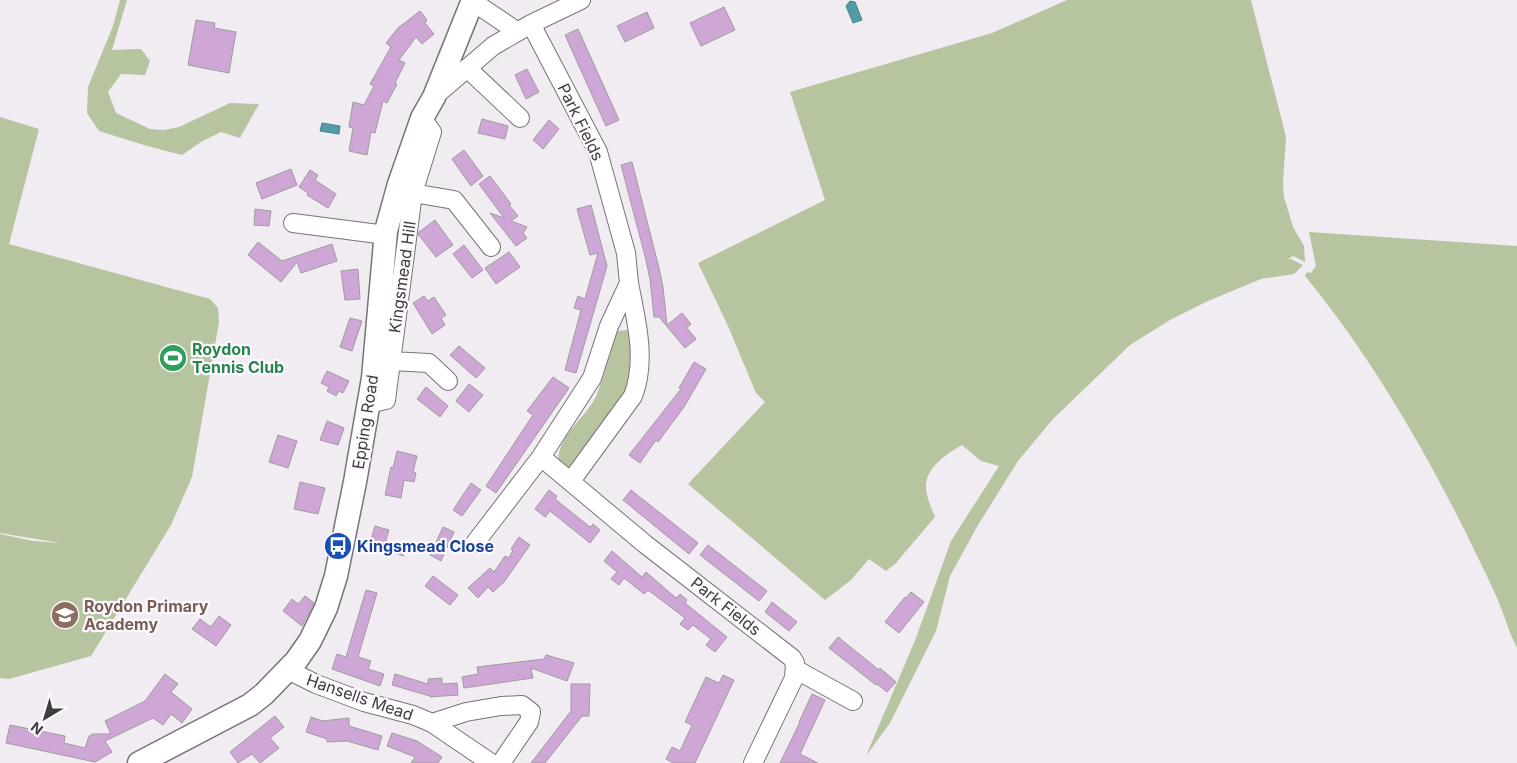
<svg xmlns="http://www.w3.org/2000/svg" width="1517" height="763" font-family="Inter,sans-serif">
<style>
.green{fill:#b6c59f}
.water{fill:#509da8;stroke:#4b8088}
.building{fill:#cfa7d6;stroke:#a09ba0}
.lines{fill:none;stroke-linecap:round;stroke-linejoin:round}
.minor-casing{stroke:#777378;stroke-width:20}
.major-casing{stroke:#777378;stroke-width:25}
.minor{stroke:#fff;stroke-width:18}
.major{stroke:#fff;stroke-width:22}
.labels{text-anchor:middle;dominant-baseline:central;stroke-width:4.5;stroke-linejoin:round;paint-order:stroke}
.street-label{font-size:16px;fill:#3e3c3e;stroke:#fef9ff}
.leisure-label{font-size:16px;font-weight:bold;fill:#27864d;stroke:#fef9ff;text-anchor:start}
.transit-label{font-size:16px;font-weight:bold;fill:#164399;stroke:#fef9ff;text-anchor:start}
.education-label{font-size:16px;font-weight:bold;fill:#785e54;stroke:#fef9ff;text-anchor:start}
</style>
<rect width="100%" height="100%" fill="#f1ecf1"/>
<path class="green" d="M120,0H127L112,50L141,49L150,61L145,75L121,74L108,92L116,113L150,129L164,130L179,127L230,103L259,104L240,138L221,132L201,142L182,155L147,146L99,131L87,113L88,87L113,26Z
M1067,0H1251L1286,137L1283,182L1284,197L1293,227L1304,246L1305,262L1293,256L1288,259H1291L1303,265L1294,274L1261,279L1208,301L1170,320L1130,345L1053,419L1018,461L978,525L950,576L936,631L890,723L866,756L916,638L951,541L999,466L981,461L962,445C948,453 926,467 926,486C926,496 931,507 935,517L895,564L886,571L869,559L851,580L825,600L688,484L765,402L756,393L728,326L698,263L825,200L790,92L992,33Z
M0,117L39,129L9,244L210,299L218,308L219,322L192,477L171,525L91,656L9,679L0,678V534L33,541L60,543L0,533Z
M1309,232L1517,246V648C1511,636 1507,625 1503,613C1493,586 1478,559 1466,533C1421,443 1369,354 1305,276L1307,272L1311,273L1316,266Z
M626,330L632,331L638,383L576,467H563L558,460C560,432 587,418 597,394C605,374 610,351 617,331Z"/>
<path class="water" d="M850,1L855,2L862,20L853,23L846,6Z
M322,123L340,126L339,134L320,131Z"/>
<path class="building" d="M724,7L735,30L701,46L690,23Z
M420,11L427,20L425,23L434,34L422,44L416,37L399,60L405,63L395,83L397,84L387,103L383,101L375,133L371,132L367,155L349,151L353,128L349,127L353,102L364,105L374,86L370,84L391,47L386,43L398,28Z
M647,12L654,28L625,42L617,26Z
M196,20L215,23L214,28L236,32L229,73L188,65Z
M578,29L619,120L606,126L565,35Z
M527,69L539,92L526,99L515,75Z
M482,119L508,126L505,139L478,133Z
M549,120L559,129L543,149L533,140Z
M464,150L483,176L471,186L452,159Z
M632,162L659,268L663,287L667,325L682,313L691,324L687,328L696,339L685,348L659,317H654L650,279L645,256L621,165Z
M291,169L297,185L262,199L256,183Z
M310,170L318,175L315,180L336,194L328,208L307,195L308,193L299,187Z
M490,176L511,204L509,205L518,216L511,221L527,227L523,233L527,238L516,246L490,213L504,218L479,184Z
M591,205L607,266L576,373L565,370L581,310L574,308L578,296L585,299L598,253L590,255L577,209Z
M255,209L271,211L269,226L254,225Z
M435,220L453,245L436,257L418,234L419,232Z
M258,242L282,261L332,244L337,261L301,273L297,262L281,282L248,255Z
M464,245L483,270L472,278L453,254Z
M509,252L520,267L496,284L485,268Z
M358,269L360,299L345,300L341,271Z
M424,296L428,301L434,297L446,315L441,318L445,325L432,334L413,303Z
M350,318L362,321L352,351L340,347Z
M459,346L485,368L476,378L450,355Z
M694,362L706,369L684,407L658,442L656,440L640,463L629,455L681,389L679,388Z
M327,371L349,381L343,393L339,391L336,396L327,391L329,387L321,383Z
M553,377L569,388L496,493L486,486L533,415L527,411Z
M469,384L483,395L469,412L456,401Z
M426,387L448,406L440,417L417,399Z
M327,421L344,428L338,445L320,440Z
M278,435L297,441L288,468L269,462Z
M397,451L417,456L413,472L416,473L414,482L404,480L401,498L385,495L391,467L393,468Z
M300,482L325,488L318,514L294,509Z
M471,483L481,490L462,516L453,510Z
M549,490L557,496L555,499L590,527L593,524L600,530L590,543L550,511L545,517L535,509Z
M631,490L698,543L689,554L623,500Z
M375,526L389,530L386,540L404,556L379,548L378,553L368,550Z
M443,527L454,532L441,561L430,555Z
M519,537L530,545L504,582L493,592L488,587L478,598L468,588L490,568L494,572L505,556L509,558L513,550L511,549Z
M708,545L767,591L759,601L700,555Z
M612,551L642,577L646,572L676,598L680,594L687,600L685,603L727,637L715,652L706,645L711,639L693,625L688,630L680,624L685,618L648,590L644,594L624,578L619,585L611,579L617,572L604,561Z
M433,576L458,595L450,605L425,586Z
M366,590L377,593L358,657L371,661L368,669L384,674L380,686L332,669L337,654L346,657Z
M911,592L924,602L899,633L885,622L905,597L906,598Z
M305,596L314,603L302,626L283,611L292,599L298,604Z
M772,602L797,622L789,631L765,612Z
M219,616L231,625L216,646L192,629L200,619L211,627Z
M838,637L879,670L880,668L896,682L887,692L877,684L876,685L829,648Z
M546,655L574,663L567,681L531,668L533,678L464,688L462,677L478,674L477,667L544,659Z
M165,674L178,684L171,692L192,709L182,723L171,714L163,725L153,718L105,741L112,752L95,762L6,743L10,725L65,736L64,743L85,748L89,736L93,734H111L105,721L145,701Z
M395,674L428,684V679L442,678V684L457,683L458,695L430,697V696L392,685Z
M723,675L734,680L695,763H673L666,759L672,747L680,751L692,725L685,722L706,677L719,683Z
M571,684H590L589,716H582L545,763H531L571,711Z
M812,694L825,700L800,754L818,763H780L800,722H799Z
M275,716L284,727L270,738L279,748L260,763L252,754L238,763L230,752Z
M311,717L323,721L349,718V726L382,736L378,750L347,741L327,742V739L306,732Z
M392,733L417,741L442,757L438,763H411L415,757L387,746Z"/>
<g class="lines">
<defs>
<path id="minor" d="M472,1L518,32
M467,68L520,118
M436,95L493,46L531,24L581,0
M422,118L432,132L413,193L454,200L491,247
M293,223L386,235
M391,361L429,363L448,381
M368,404L386,400L413,193
M541,457L645,544L792,658L795,663L794,678L753,763
M571,481L633,396C647,360 636,320 629,283
M475,543L541,457L592,378L609,326L629,283L626,253L598,152L531,24
M795,669L853,701
M288,670L316,684L364,702L413,715L432,723L491,763
M432,723L466,712L501,706L522,705L531,712L529,722L501,763"/>
<path id="major" d="M139,763L250,705L264,694L296,661L310,641L326,608L336,576L355,482L373,378L386,231L399,184L422,118L434,97L473,0"/>
</defs>
<use href="#minor" class="minor-casing"/>
<use href="#major" class="major-casing"/>
<use href="#minor" class="minor"/>
<use href="#major" class="major"/>
</g>
<defs>
<symbol id="stadium-disc" viewBox="-11 -11 22 22"><circle r="9.5" fill="#2e9e5b" stroke="#fef9ff"/><path d="M0-5a6.5 5 0 1 0 0 10a6.5 5 0 1 0 0-10ZM-3.5-1.8h7v3.6h-7Z" fill="#fff"/></symbol>
<symbol id="bus-disc" viewBox="-11 -11 22 22"><circle r="9.5" fill="#1a4fb4" stroke="#fef9ff"/><path d="M-5-6H5V4H4V6H2V4H-2V6H-4V4H-5ZM-3.5-4V0h7V-4ZM-3.5 1.2v1.5H-2V1.2ZM2 1.2v1.5H3.5V1.2Z" fill="#fff"/></symbol>
<symbol id="school-disc" viewBox="-11 -11 22 22"><circle r="9.5" fill="#8d6e63" stroke="#fef9ff"/><path d="M0-5L7-2L0 1L-7-2ZM-4 1L0 2.5L4 1V4Q0 6-4 4Z" fill="#fff"/></symbol>
</defs>
<g fill-rule="evenodd">
<use href="#stadium-disc" x="157" y="342" width="32" height="32"/>
<use href="#bus-disc" x="322" y="530" width="32" height="32"/>
<use href="#school-disc" x="49" y="599" width="32" height="32"/>
</g>
<g class="labels">
<g class="street-label">
<text transform="translate(581 122) rotate(64)">Park Fields</text>
<text transform="translate(402 277) rotate(-82)">Kingsmead Hill</text>
<text transform="translate(365 422) rotate(-81)">Epping Road</text>
<text transform="translate(726 606) rotate(38)">Park Fields</text>
<text transform="translate(360 697) rotate(19)">Hansells Mead</text>
</g>
<g class="leisure-label">
<text x="192" y="349">Roydon<tspan x="192" dy="18">Tennis Club</tspan></text>
</g>
<g class="transit-label">
<text x="357" y="546">Kingsmead Close</text>
</g>
<g class="education-label">
<text x="84" y="606">Roydon Primary<tspan x="84" dy="18">Academy</tspan></text>
</g>
</g>
<g transform="translate(45 718) rotate(218)" stroke="#fef9ff" stroke-width="4" paint-order="stroke">
<path d="M0-4L9 19L0 12L-9 19Z" fill="#3e3c3e"/>
<text y="-8" font-size="14" font-weight="bold" text-anchor="middle" fill="#3e3c3e">N</text>
</g>
</svg>
